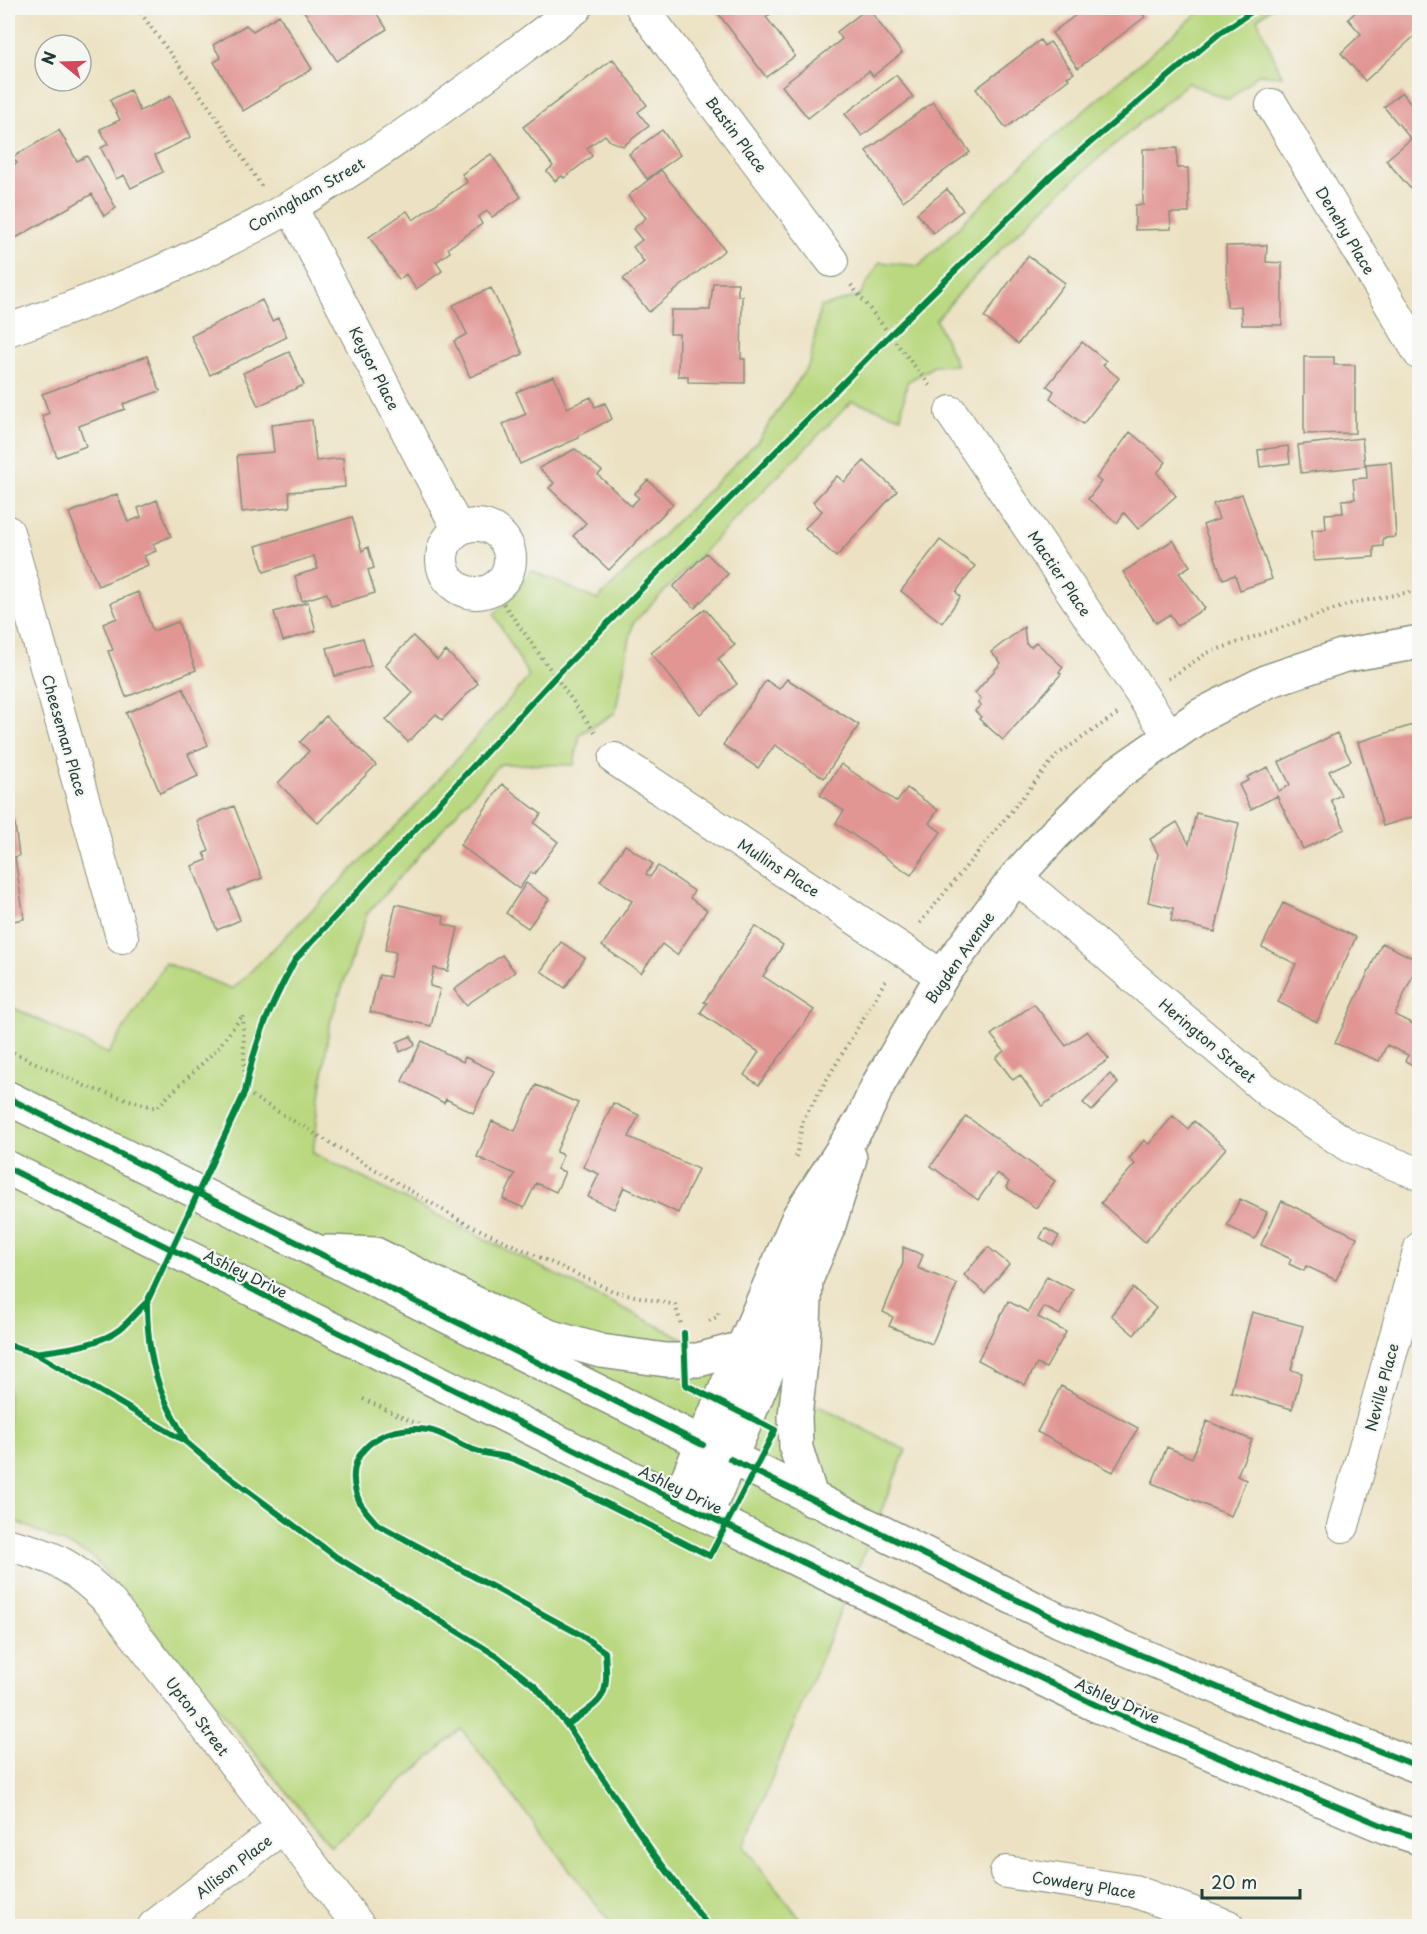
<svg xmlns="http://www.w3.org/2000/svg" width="1427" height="1934" font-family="'Playpen Sans',sans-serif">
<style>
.green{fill:#b9d87f;stroke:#6c8a5a;stroke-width:1.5}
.building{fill:#e19694}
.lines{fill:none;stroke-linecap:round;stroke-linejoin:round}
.minor-casing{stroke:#86907c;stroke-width:34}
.tertiary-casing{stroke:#86907c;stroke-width:36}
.secondary-casing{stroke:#86907c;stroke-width:36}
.path{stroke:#86907c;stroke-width:4;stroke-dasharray:1.5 4.5;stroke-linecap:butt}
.minor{stroke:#fff;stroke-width:32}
.tertiary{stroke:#fff;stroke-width:33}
.secondary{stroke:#fff;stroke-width:33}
.cycleway-casing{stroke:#f6f6f2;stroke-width:10}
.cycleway{stroke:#00873e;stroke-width:6}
.labels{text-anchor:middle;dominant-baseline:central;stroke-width:4.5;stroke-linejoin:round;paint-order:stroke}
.street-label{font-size:15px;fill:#1f3d34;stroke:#f6f6f2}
</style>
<rect width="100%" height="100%" fill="#f6f6f2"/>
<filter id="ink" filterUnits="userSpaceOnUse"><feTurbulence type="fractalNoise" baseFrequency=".0167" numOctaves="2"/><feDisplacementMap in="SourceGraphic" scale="12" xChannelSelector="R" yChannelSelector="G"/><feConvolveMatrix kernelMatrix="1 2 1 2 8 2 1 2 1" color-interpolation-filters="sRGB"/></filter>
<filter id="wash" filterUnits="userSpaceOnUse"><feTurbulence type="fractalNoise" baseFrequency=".008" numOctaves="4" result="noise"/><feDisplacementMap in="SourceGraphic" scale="24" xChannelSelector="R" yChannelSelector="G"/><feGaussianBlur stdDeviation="1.35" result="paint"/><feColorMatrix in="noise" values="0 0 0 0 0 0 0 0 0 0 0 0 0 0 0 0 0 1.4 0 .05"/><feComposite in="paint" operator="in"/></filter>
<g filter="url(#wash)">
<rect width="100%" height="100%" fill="#ece2c3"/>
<path class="green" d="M1204,8H1271L1257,19L1282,76L1258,74L1229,100L1188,83C1099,156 1010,232 936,320L957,365L934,366L907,382L901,417L852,401L633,623L615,713L580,734L574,765L500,764L367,914L329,1026L313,1153L906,1450L744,1847L806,1926H613L461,1729L331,1846L92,1556L8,1518V1005L108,1054L165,963L233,989L411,811L529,677L494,614L513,596L531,570L597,600L757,442L810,363L820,307L859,296L880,262L919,266L1028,159Z"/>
<g id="blocks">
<path class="building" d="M302,8H373L387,29L337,61Z
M714,8H779L766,17L795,56L766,77Z
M868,8L902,53L873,76L869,71L808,118L782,86L842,39L837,32Z
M1085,8H1137L1145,17L1078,68L1052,33Z
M1360,8H1409L1419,19V32L1365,81L1341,53L1361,34L1348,19Z
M279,15L312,69L243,111L214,62L221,58L213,45L246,25L253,31Z
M1040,40L1044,46L1050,42L1074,73L1067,77L1069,79L1006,128L976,89Z
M613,59L647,105L638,112L649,126L623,146L610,141L605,135L587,148L592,156L564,178L562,176L555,181L547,171L553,166L523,127Z
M896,75L913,97L862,136L845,114Z
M130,90L140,111L171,96L191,137L155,155L163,172L131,188L124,175L116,179L101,148L108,144L100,129L120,120L110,100Z
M1402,92L1419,114V190L1415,194L1386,160L1411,139L1384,107Z
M933,102L970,152L903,201L866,151Z
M59,130L77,161L87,156L116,208L104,216L92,194L16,238L8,224V168L17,163L13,157Z
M662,130L680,155L647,179L629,154Z
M1177,148V168H1188L1189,213H1170L1171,229L1135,230V205H1143V149Z
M491,154L521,197L492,217L487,211L478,217L482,224L448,248L450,252L436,262L442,271L416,289L406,274L399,280L369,237L407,211L413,220L467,182L462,174Z
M661,170L725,250L649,312L623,279L644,262L633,247L642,240L633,229L646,218L628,196Z
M947,189L963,210L933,233L917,213Z
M1267,245L1266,262L1282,263V325H1242L1241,306L1227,307L1226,246Z
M1028,256L1065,283L1018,344L984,317Z
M713,283H738V296H742L741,359H745V383L688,382V376H678L679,334H670L671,310H710Z
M491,288L523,354L470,377L454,341L467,334L453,305Z
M262,300L272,321L278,318L287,337L210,375L191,336Z
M1082,342L1106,361L1103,365L1119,378L1083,424L1050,398L1054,391L1047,386Z
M289,352L304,385L258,406L243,373Z
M147,356L160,391L123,404L125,409L79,426L86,446L57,457L42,416L49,413L42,394Z
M1304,357H1334V365H1355V433L1304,434Z
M554,376L567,408L591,397L595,407L605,403L612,419L578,436L579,438L520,464L503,424L526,414L516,392Z
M312,420L316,461L343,458L345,487L289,492L290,507L242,512L237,455L274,452L271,425Z
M1130,432L1166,462L1157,473L1176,496L1138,529L1124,513L1117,523L1088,499L1101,482L1096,478Z
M1362,438L1365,466L1301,473L1298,445Z
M1288,446L1290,463L1260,467L1258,450Z
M575,449L602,471L598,475L631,506L639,498L634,494L648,480L673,504L609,570L573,536L586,523L549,488L554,483L539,468Z
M864,461L897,491L836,557L805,528L822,511L813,502L837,476L844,482Z
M1391,462L1396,537L1383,538V546L1374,547V557L1314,561L1312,530L1326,529L1325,514L1343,513L1342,500L1355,499L1353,479L1367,478L1366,464Z
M117,494L128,522L141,517L138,508L157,500L171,536L153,544L156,551L144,556L148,565L98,586L69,513Z
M1242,494L1272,579L1240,590L1235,575L1223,579L1203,525L1219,519L1213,504Z
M352,517L362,551L368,547L374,568L368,570L375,593L331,606L327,593L302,601L295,576L318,569L314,556L264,572L256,546Z
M940,540L975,566L956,592L960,597L942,623L901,591Z
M1173,540L1190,566L1179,573L1205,608L1177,626L1170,614L1156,623L1123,572Z
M706,553L728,574L695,608L673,587Z
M138,592L153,631L178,622L196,670L126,697L108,651L113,650L103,624L117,618L111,603Z
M308,602L316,631L283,641L274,612Z
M705,609L735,645L718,659L737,684L700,714L651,653Z
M1024,627L1026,644L1031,647L1036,642L1063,667L1059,672L1061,674L1003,740L979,719L981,717L975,711L981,705L978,703L981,699L975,693L1001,663L991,652Z
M413,636L437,660L446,651L478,683L442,720L436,714L408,742L386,720L413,693L385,665Z
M363,638L371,666L335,676L327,648Z
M787,679L859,725L824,778L775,745L758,768L723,745L766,680L779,689Z
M183,688L208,745L188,754L198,776L160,793L126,713Z
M326,716L376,765L318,823L278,783L309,751L300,742Z
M1419,723V782L1417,783L1419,815L1383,826L1358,742Z
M1337,733L1351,761L1329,771L1341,795L1331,800L1345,829L1303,849L1277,796L1251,809L1239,785L1249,780L1247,777L1268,767L1279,791L1290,785L1279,762Z
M841,764L897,802L907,788L938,810L929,823L941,832L911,875L836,823L844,811L820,795Z
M502,784L541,814L534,823L558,842L534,874L531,872L519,889L460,845Z
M234,806L262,878L229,891L240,920L217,930L192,866L207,860L204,853L209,851L197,821Z
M1196,813L1239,823L1215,932L1171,921L1173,908L1148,902L1158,854L1150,839L1177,822L1189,844Z
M14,817L19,856L15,857L24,919L8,922V818Z
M625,845L653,864L646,874L650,877L658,866L694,891L690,898L707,910L677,955L662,944L641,973L602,946L632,901L600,881Z
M526,883L549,899L528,928L506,913Z
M1283,903L1356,937L1317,1022L1278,1002L1296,964L1262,947Z
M396,904L444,916L443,924L458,928L448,971L434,968L430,986L440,989L431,1026L370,1012L379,975L390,977L396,952L385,950Z
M755,926L783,945L763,976L814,1010L759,1085L744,1075L759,1052L700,1013L707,1003L704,1002Z
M561,942L585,958L565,988L541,971Z
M1382,943L1419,961L1395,1015L1419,1027V1068L1405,1061L1408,1055L1387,1045L1379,1061L1335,1043Z
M502,955L515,972L466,1005L454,990Z
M1034,1004L1066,1046L1087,1031L1109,1059L1042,1106L1020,1075L1013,1080L996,1058L1004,1051L991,1035Z
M411,1036L415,1045L400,1052L397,1042Z
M422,1041L463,1062L465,1057L494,1071L473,1113L446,1099L444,1103L402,1081Z
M1110,1074L1118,1083L1092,1111L1083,1103Z
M536,1085L578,1103L556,1152L563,1155L557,1169L565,1172L556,1192L536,1183L524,1208L503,1199L515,1174L477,1157L492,1121L515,1131Z
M613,1103L639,1115L629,1137L698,1169L678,1213L624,1187L614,1209L588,1197L599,1174L583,1167Z
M966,1116L1055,1181L1036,1208L1006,1187L1009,1182L997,1173L978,1200L931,1166Z
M1173,1116L1188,1129L1194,1121L1226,1148L1145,1242L1101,1203L1135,1164L1129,1159L1144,1140L1149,1144Z
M1240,1199L1267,1212L1255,1239L1227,1226Z
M1282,1201L1357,1237L1336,1280L1306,1266L1304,1271L1289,1264L1291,1259L1261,1245Z
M1045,1228L1059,1236L1053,1246L1040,1238Z
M903,1247L923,1255L918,1268L957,1284L932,1344L889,1326L893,1317L883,1312L903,1263Z
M988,1247L1009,1264L985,1293L964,1275Z
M1047,1276L1073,1290L1060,1315L1044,1307L1038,1317L1066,1332L1046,1368L1037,1364L1025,1385L978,1360L1008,1301L1028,1312Z
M1133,1288L1156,1308L1134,1335L1111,1315Z
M1252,1312L1303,1326L1291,1370L1302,1373L1292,1409L1231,1392Z
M1061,1386L1138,1428L1113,1472L1037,1432Z
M1207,1421L1252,1440L1237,1476L1246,1480L1231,1516L1152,1483L1167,1447L1192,1458Z"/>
</g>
</g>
<g filter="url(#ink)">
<use href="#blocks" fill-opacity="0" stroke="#86907c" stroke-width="1.5"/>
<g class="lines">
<defs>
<path id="minor" d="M642,8L832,261
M1272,105L1420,354
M291,207L458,529
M8,330C105,297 200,258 290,207C391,150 483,77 576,8
M951,412L1169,735
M442 559a34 34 0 1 1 68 0a34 34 0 1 1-68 0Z
M8,532L122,937
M615,759L942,976
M1016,877L1270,1093L1349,1146L1420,1174
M1343,1526L1420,1248
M8,1545C55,1555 75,1568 109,1601L359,1926
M1006,1872L1134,1891L1228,1926
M154,1926L283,1827"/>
<path id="tertiary" d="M678,1501L799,1216L862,1120L879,1083L942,976L1016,877L1054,835L1118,773L1201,715L1268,681L1342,656L1420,642
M706,1515L828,1228L850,1158"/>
<path id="secondary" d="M8,1098L1060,1621L1243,1698L1420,1767
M8,1168L706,1515L1096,1705L1386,1827L1420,1838
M328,1252L375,1254L499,1315L551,1337L601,1351L666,1360H698L743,1348
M806,1279L803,1345L795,1416L796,1448L812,1500"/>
</defs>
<use href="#minor" class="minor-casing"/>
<use href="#tertiary" class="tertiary-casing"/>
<use href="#secondary" class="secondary-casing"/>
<path class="path" d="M137,8L215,115L262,187
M851,285L931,387
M493,589L597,735
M1168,679L1207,653L1353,603L1420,590
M920,923L1057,755L1117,714
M8,1050L87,1087L156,1108L217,1049L243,1015L245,1092L463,1222L613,1291L675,1305L682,1327
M796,1157L803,1120L887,978
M709,1321L717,1317L720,1310
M363,1399L430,1430"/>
<use href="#minor" class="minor"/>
<use href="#tertiary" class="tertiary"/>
<use href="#secondary" class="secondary"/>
<defs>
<path id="cycleway" d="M8,1098L703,1445
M8,1168L706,1515L1096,1705L1386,1827L1420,1838
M147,1302L245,1092C254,1042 271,1005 295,960L556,676L890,335L1052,175L1220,33L1257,8
M8,1345L35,1353L186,1442L213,1465L335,1556L497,1656L536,1687L567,1725L651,1850L708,1926
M35,1353C62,1349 98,1346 120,1329C130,1321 138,1310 147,1302C147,1334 150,1365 163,1395C169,1411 179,1426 186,1442
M730,1459L1060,1621L1243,1698L1420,1767
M567,1725C604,1698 609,1701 605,1652L581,1635L377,1524C372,1518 364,1510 360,1503C337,1453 382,1423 428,1430C443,1432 459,1445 474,1450C488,1456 504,1454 518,1461C583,1490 646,1524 710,1556L775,1430L686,1385L684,1333"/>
</defs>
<use href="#cycleway" class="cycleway-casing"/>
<use href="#cycleway" class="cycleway"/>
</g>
</g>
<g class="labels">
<g class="street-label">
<text transform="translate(737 134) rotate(53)">Bastin Place</text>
<text transform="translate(306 194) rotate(-30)">Coningham Street</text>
<text transform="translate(1346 230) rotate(59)">Denehy Place</text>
<text transform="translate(375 368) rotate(63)">Keysor Place</text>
<text transform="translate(1060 573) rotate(56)">Mactier Place</text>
<text transform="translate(65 735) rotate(74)">Cheeseman Place</text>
<text transform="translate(779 867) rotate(33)">Mullins Place</text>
<text transform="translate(959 957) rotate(-55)">Bugden Avenue</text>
<text transform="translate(1208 1040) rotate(40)">Herington Street</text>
<text transform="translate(246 1273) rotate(26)">Ashley Drive</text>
<text transform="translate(1381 1387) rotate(-75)">Neville Place</text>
<text transform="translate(681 1489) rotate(26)">Ashley Drive</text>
<text transform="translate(1118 1700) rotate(24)">Ashley Drive</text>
<text transform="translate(198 1716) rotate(53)">Upton Street</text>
<text transform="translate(233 1866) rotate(-38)">Allison Place</text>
<text transform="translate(1084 1884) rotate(9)">Cowdery Place</text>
</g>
</g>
<rect width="1427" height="1934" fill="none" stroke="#f6f6f2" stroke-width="30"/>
<g transform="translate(63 63) rotate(289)"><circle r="28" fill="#f6f6f2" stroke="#a0aca6" stroke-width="1.5"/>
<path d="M0-4.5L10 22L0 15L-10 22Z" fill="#d1495b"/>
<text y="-9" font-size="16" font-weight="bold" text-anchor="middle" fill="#1f3d34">N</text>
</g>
<path d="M1202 1889v9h98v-9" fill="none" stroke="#1f3d34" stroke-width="3"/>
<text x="1211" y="1889" font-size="18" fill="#1f3d34" stroke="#f6f6f2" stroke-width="4.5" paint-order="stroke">20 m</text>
</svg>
